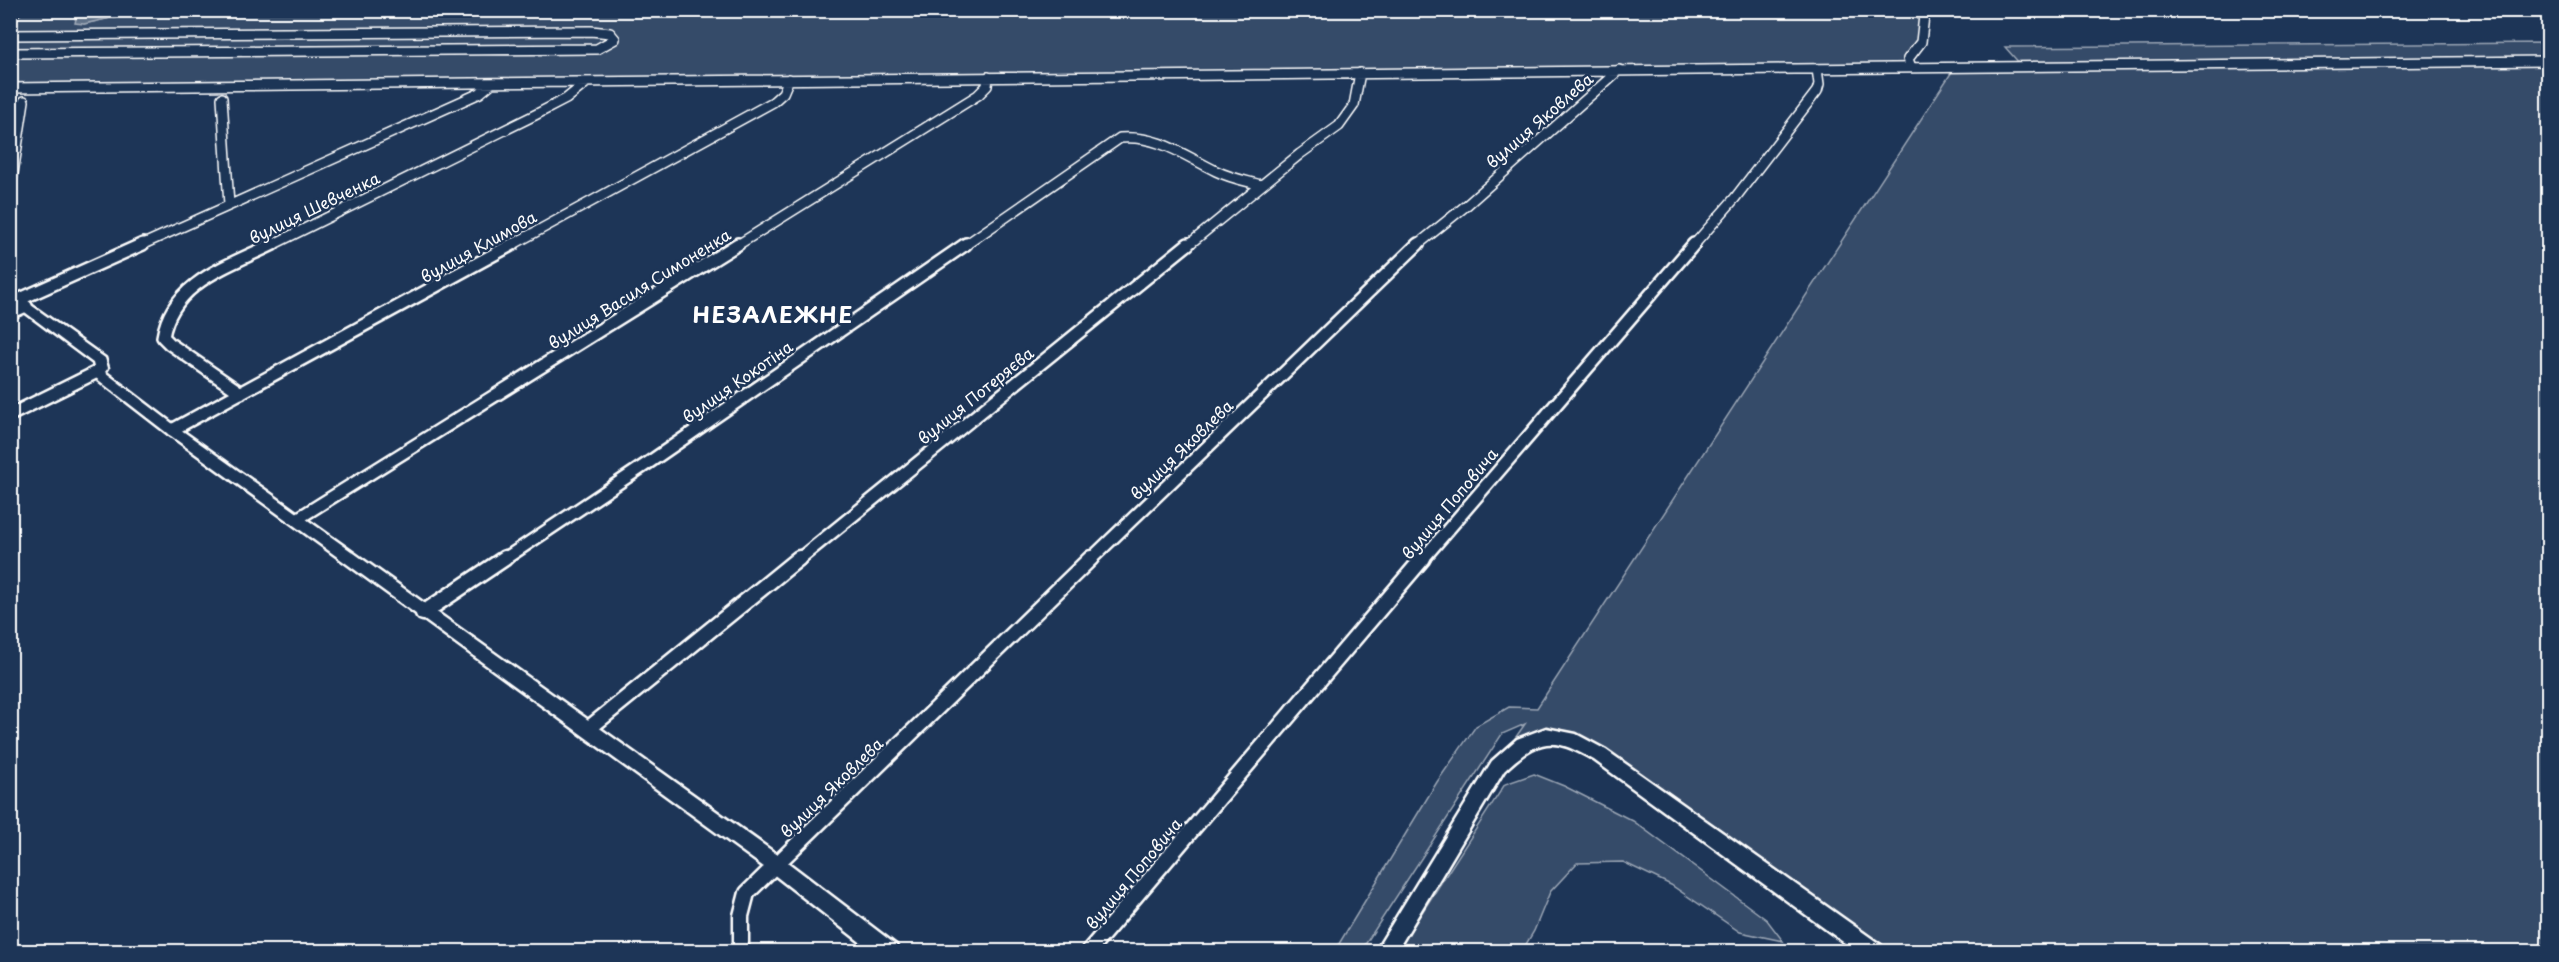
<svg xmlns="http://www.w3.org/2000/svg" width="2559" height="962" font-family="'Playpen Sans',sans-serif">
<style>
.green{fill:#364b69;stroke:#9aa5b4;stroke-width:1.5}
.water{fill:#617289;stroke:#a0aab8;stroke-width:1.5}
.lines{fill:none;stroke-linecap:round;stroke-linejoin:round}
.minor-far2-casing{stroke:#fff;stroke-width:12}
.minor-far1-casing{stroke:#fff;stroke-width:16}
.minor-casing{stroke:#fff;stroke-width:19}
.tertiary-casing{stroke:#fff;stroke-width:5}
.minor-far2{stroke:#1d3557;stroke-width:9}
.minor-far1{stroke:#1d3557;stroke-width:11}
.minor{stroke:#1d3557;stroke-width:14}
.tertiary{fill:#1d3557;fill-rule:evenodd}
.labels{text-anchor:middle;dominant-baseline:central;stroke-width:5;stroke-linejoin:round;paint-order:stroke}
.street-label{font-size:16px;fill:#fff;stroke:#1d3557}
.district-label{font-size:22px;font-weight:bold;letter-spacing:1.5px;fill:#fff;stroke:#1d3557}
</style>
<rect width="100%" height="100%" fill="#1d3557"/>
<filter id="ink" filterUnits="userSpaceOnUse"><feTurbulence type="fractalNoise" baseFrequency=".0167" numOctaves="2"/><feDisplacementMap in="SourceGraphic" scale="12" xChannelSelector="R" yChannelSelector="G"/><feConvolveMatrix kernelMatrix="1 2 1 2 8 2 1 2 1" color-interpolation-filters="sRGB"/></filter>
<g filter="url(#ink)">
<path class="green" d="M279,10L1927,11L1921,42L1911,54V67L11,84L10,11H73L77,15L75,19L84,24L128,14Z
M2548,43V951H1874L1600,755L1547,734L1492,771L1525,724L1502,734L1361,951L1334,952L1437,782L1476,726L1509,707L1537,708L1955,67L2021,65L2005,47Z
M1534,774L1564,786L1633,821L1767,920L1783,941L1740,932L1671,885L1623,862L1577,863L1550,892L1534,931L1522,951H1397L1505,784Z"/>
<path class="water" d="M72,11H279L128,14L84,24L75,23L77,15Z"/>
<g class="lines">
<defs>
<path id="minor-far2" d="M10,14L17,10
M10,35L591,31L610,33L615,39L597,49L10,53
M1911,67L1908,59L1921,42L1924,16L1927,10
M10,88L2548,61
M222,98L229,205
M10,193L24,101
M139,246L480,93L492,83
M270,246L535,115L566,99L587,82
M510,246L773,102L783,93L789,79
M736,246L978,95L987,86L988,77
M964,246L1120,138C1158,135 1183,155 1216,171C1230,178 1246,181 1261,185
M1187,246L1300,154L1339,126L1354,105L1360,73
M1416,246L1468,204L1619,70
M1693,246L1735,198L1817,91L1819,84L1817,69"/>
<path id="minor-far1" d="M18,300L143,244
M10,313L26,306
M241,393L170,344L163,337C172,282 229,266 273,244
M10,415L97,372
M172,430L513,244
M297,519L738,244
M503,560L651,461L966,244
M798,560L1188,244
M1090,560L1418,244
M1422,560L1694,244"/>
<path id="minor" d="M423,613L505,558
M588,729L799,558
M741,952V916L747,893L1091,558
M1088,952L1423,558"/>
<path id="tertiary" d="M10,290L105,358L108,368L105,372L177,427L782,858L896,945L899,952H873L768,870L167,433L92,375L90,372L94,367L93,363L10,301Z
M1546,728L1576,734L1606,750L1881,945L1884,952H1857L1594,760C1552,736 1539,738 1504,771L1396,952H1375L1492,761L1517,739Z"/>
</defs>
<use href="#minor-far2" class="minor-far2-casing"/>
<use href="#minor-far1" class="minor-far1-casing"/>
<use href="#minor" class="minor-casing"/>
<use href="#tertiary" class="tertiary-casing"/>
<use href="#minor-far2" class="minor-far2"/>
<use href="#minor-far1" class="minor-far1"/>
<use href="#minor" class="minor"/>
<use href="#tertiary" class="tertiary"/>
</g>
</g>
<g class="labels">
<g class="street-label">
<text transform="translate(1539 120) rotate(-41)">вулиця Яковлева</text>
<text transform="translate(314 207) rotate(-26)">вулиця Шевченка</text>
<text transform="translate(478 246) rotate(-29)">вулиця Климова</text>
<text transform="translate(639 288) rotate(-32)">вулиця Василя Симоненка</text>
<text transform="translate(737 381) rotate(-35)">вулиця Кокотіна</text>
<text transform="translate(975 395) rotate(-39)">вулиця Потеряєва</text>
<text transform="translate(1181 449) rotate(-44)">вулиця Яковлева</text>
<text transform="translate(1449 503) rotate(-50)">вулиця Поповича</text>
<text transform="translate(831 787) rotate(-44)">вулиця Яковлева</text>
<text transform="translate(1133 873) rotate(-50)">вулиця Поповича</text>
</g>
<g class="district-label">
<text x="773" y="313">НЕЗАЛЕЖНЕ</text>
</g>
</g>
<rect width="2559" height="962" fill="none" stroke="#1d3557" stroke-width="36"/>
<rect x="18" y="18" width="2523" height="926" fill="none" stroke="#fff" stroke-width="2" filter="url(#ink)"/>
</svg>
